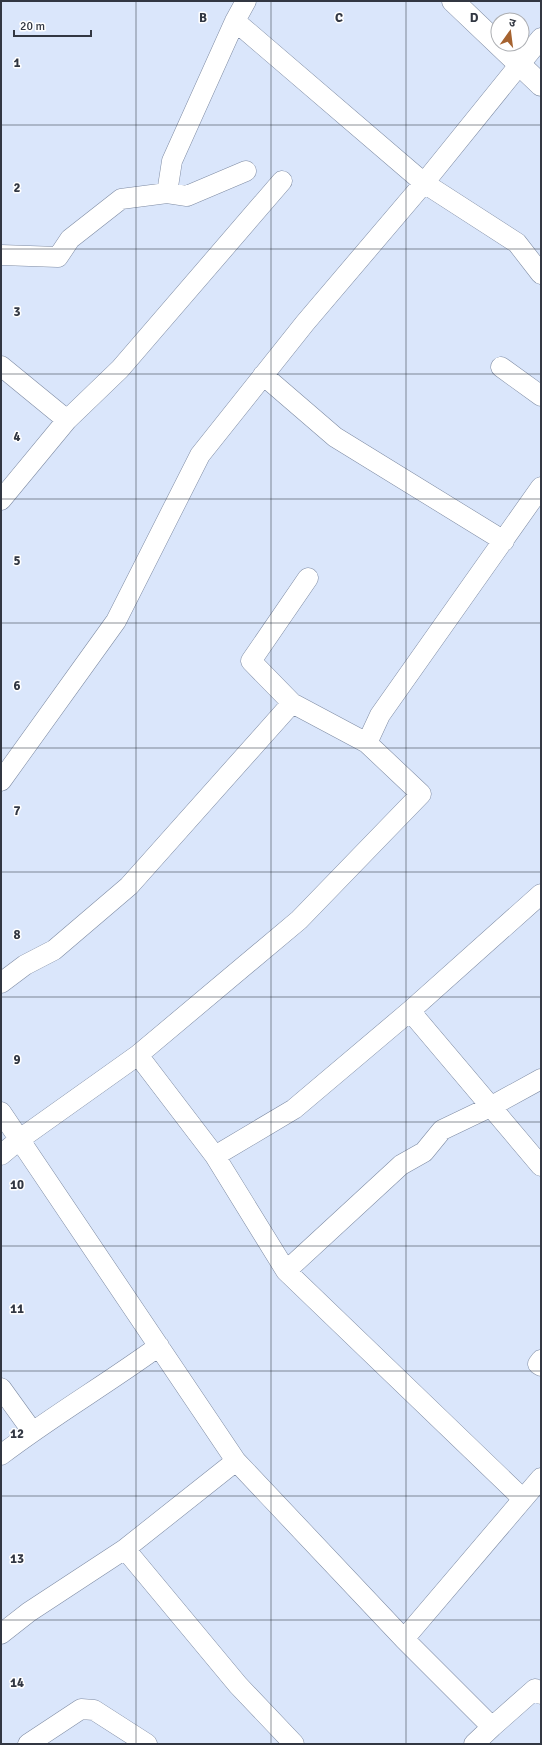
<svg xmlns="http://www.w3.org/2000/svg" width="542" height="1745" font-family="Signika,'Noto Sans Devanagari',sans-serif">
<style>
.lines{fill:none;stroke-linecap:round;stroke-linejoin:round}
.street-casing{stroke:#7e8ba3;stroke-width:21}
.secondary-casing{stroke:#7e8ba3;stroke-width:23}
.street{stroke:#fff;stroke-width:20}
.secondary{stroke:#fff;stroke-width:22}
.grid{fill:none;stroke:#323742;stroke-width:1;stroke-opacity:0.55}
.grid-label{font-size:13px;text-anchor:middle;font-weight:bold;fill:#323742;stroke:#fff;stroke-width:3;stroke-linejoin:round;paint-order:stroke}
</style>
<rect width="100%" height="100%" fill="#dae6fb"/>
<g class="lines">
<defs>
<path id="street" d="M235,21L424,183L517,243L541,274
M167,193L172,161L235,21L246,1
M1,255L58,257L70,239L121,199L167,193L187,196L246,171
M1,366L67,420
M501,367L541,396
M263,375L335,437L504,541
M1,500L67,420L120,369L282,181
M367,743L380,715L541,487
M1,781L116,621L200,455L305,323L424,183L541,38
M1,983L25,965L54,950L129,886L292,703
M410,1011L541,1166
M138,1055L215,1156L286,1271L523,1499
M1,1112L236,1461L404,1639L492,1727L535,1689L541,1694
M1,1155L20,1139L138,1055L299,920L421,794L367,743L292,703L251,661L308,578
M215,1156L294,1109L410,1011L541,894
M286,1271L401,1165L424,1152L442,1130L490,1107L541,1079
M541,1360L538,1364L541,1366
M1,1388L32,1431
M1,1455C52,1416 107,1384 159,1346
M125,1549L238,1685L294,1744
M1,1634L29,1612L125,1549L236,1461
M404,1639L541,1478
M28,1744L81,1709L94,1710L147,1744
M474,1744L492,1727"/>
<path id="secondary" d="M453,1L541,85"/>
</defs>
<use href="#street" class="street-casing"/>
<use href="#secondary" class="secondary-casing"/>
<use href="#street" class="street"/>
<use href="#secondary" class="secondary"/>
</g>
<path class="grid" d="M136,1V1744M271,1V1744M406,1V1744M1,125H541M1,249H541M1,374H541M1,499H541M1,623H541M1,748H541M1,872H541M1,997H541M1,1122H541M1,1246H541M1,1371H541M1,1496H541M1,1620H541"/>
<g class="grid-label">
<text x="203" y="22">B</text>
<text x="339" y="22">C</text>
<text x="474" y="22">D</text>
<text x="17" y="67">1</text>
<text x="17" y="192">2</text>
<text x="17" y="316">3</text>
<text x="17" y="441">4</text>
<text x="17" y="565">5</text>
<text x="17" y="690">6</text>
<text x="17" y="815">7</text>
<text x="17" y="939">8</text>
<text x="17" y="1064">9</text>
<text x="17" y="1189">10</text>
<text x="17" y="1313">11</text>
<text x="17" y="1438">12</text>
<text x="17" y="1563">13</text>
<text x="17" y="1687">14</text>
</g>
<rect width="542" height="1745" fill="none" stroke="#323742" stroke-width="4"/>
<g transform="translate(510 32) rotate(14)"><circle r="19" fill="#ffffff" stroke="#adafb3"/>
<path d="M0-3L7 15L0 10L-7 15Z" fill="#a66330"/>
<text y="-6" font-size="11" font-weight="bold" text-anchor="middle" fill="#323742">उ</text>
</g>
<path d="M14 30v6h77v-6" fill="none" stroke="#323742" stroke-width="2"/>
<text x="20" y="30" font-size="12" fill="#323742" stroke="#ffffff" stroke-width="3" paint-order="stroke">20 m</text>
</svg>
